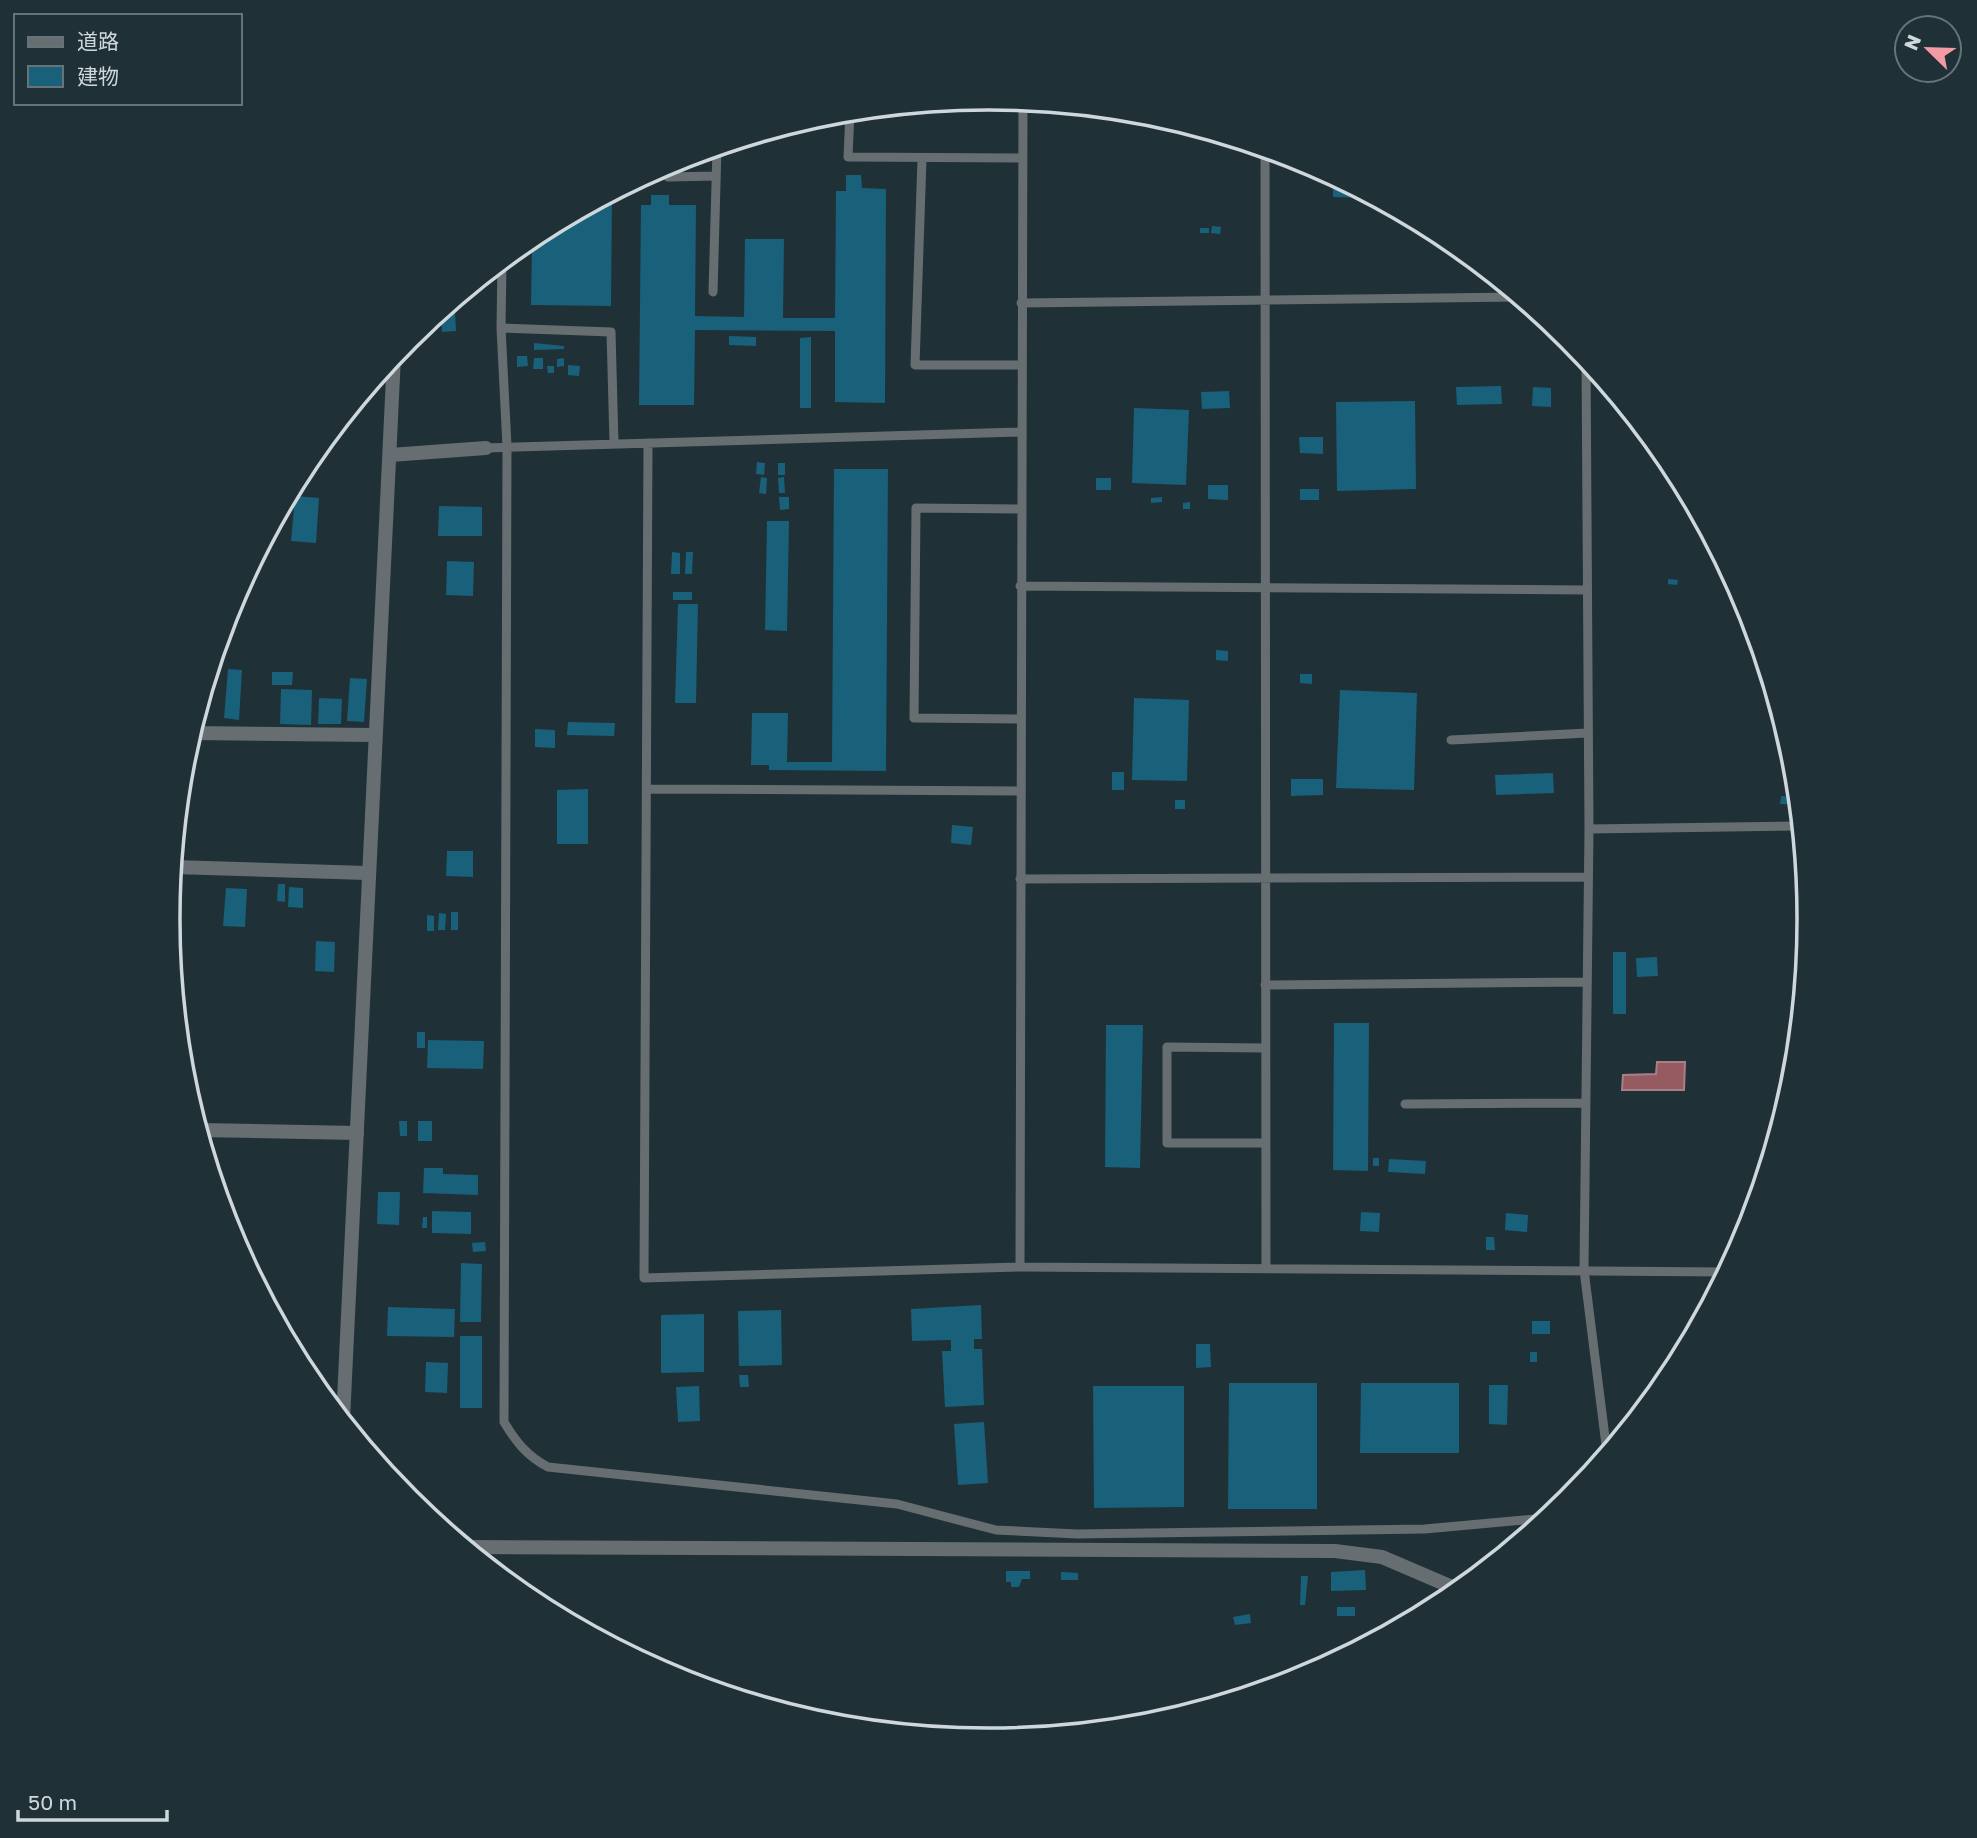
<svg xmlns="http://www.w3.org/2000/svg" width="1977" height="1838" font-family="'Golos Text','Noto Sans JP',sans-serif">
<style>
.water{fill:#965a61;stroke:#a78086;stroke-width:2}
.building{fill:#19607a}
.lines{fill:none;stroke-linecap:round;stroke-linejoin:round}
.service{stroke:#666e71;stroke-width:9}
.minor{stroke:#666e71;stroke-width:14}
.tertiary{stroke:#666e71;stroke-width:14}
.rim{fill:none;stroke:#ced8dc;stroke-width:3.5}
</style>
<rect width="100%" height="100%" fill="#203037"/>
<path class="water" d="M1657,1062H1685L1684,1090H1622L1623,1075L1656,1074Z"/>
<path class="building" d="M691,155L692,162H673L675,160Z
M1288,156L1295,158V165H1288Z
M846,175H861L862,188L886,189L885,403L835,402V331L695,330L694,405H639L641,205H651V195H669V205H696L695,316L744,317L745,239H784L783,318H835L836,191H846Z
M1333,177L1350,186L1372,198L1333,197Z
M612,194L611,306L531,305L532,247L523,246L524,244Z
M1212,226L1221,227L1220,234L1211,233Z
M1200,228H1209V233H1200Z
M455,312L456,331L442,332L441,313Z
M729,336L756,337V346L729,345Z
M811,337V408H800V338Z
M534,343L564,346V349L534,350Z
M517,356H527L528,366L517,367Z
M534,358H543V369H533Z
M564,358V366L557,367V359Z
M568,365L580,366L579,376L568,375Z
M547,366H554V373H548Z
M1501,386L1502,404L1457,405L1456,387Z
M1533,387L1551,388V407L1532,406Z
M1229,391L1230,408L1202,409L1201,392Z
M1415,401L1416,489L1337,491L1336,402Z
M1134,408L1189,410L1186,485L1132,483Z
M1299,437H1323V454L1300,453Z
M757,462L765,463L764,475L756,474Z
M778,463H785V475H778Z
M834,469H888L886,771L769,770V765H751L752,713H788L787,762H832Z
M761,477L767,478L766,494L759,493Z
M784,477L785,493H779L778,478Z
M1096,478H1111V490H1096Z
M1208,485H1228V500L1208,499Z
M1300,489H1319V500H1300Z
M289,495L288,516H280V512Z
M295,496L319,498L316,543L291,541Z
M779,497H789V509L780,510Z
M1162,497V502L1151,503V498Z
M1190,502V509H1183V503Z
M439,506L482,507V536H438Z
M767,521H789L787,631L765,630Z
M1715,546L1724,563H1716Z
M672,552L680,553V574H671Z
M686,552H693L692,574H685Z
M447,561L474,562L473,596L446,595Z
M1668,579L1678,580L1677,585L1668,584Z
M673,592H692V600H673Z
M678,604H698L696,703H675Z
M1216,650L1228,651V661L1216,660Z
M228,669L242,670L239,720L224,718Z
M272,672H293L292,685H272Z
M1300,674H1312V684L1300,683Z
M350,678L367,679L364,722L347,721Z
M281,689L312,690L311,725L280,724Z
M1340,690L1417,693L1414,790L1336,788Z
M319,698L342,699L341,724H318Z
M1134,698L1189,700L1187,781L1132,780Z
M568,722L615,723L614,736L567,735Z
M535,729L555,730V748L535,747Z
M1112,772H1124V790H1112Z
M1553,773L1554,793L1496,795L1495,775Z
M1291,779H1323V795L1291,796Z
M588,789V844H557V790Z
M1781,796L1797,797L1798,805L1780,804Z
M1175,800H1185V809H1175Z
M952,825L973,827L971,845L951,843Z
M447,851H473V877L446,876Z
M278,884H285V902L277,901Z
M289,887L303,888V908L288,907Z
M226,888L247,889L245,927L223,926Z
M451,912H458V930H451Z
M439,913L446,914L445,930H438Z
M427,915L434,916V931H427Z
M316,941L335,942L334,972L315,971Z
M1613,952H1626V1014H1613Z
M1657,957L1658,976L1637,977L1636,958Z
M1334,1023H1369L1368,1171L1333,1170Z
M1106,1025H1143L1140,1168L1105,1167Z
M417,1032H425V1048H417Z
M428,1040L484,1041L483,1069L427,1068Z
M399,1121H407V1136H400Z
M418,1121H432V1141H418Z
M1373,1158H1379V1166H1373Z
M1389,1159L1426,1161L1425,1174L1388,1172Z
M424,1168H443V1174L478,1175V1195L423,1193Z
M378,1192H400L399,1225L377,1224Z
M432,1211L471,1212V1234L432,1233Z
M1361,1212L1380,1213L1379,1232L1360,1231Z
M1506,1213L1528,1215L1527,1232L1505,1230Z
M423,1217H427V1228H422Z
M1486,1237H1494L1495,1250H1486Z
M485,1242L486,1251L473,1252L472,1243Z
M461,1263L482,1264L481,1322H460Z
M981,1305L982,1339H974V1349H982L984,1405L945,1407L942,1351H951V1340L912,1341L911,1309Z
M388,1307L455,1309L454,1337L387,1336Z
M781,1310L782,1365L739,1366L738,1311Z
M704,1314V1372L661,1373V1315Z
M1532,1321H1550V1334H1532Z
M460,1336H482V1408H460Z
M1196,1344H1210L1211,1367L1196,1368Z
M1530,1352H1537V1362H1530Z
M426,1362L448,1363L447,1393L425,1392Z
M739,1375H748L749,1387H740Z
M1229,1383H1317V1509H1228Z
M1361,1383H1459V1453H1360Z
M1489,1385H1508L1507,1425L1489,1424Z
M699,1386L700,1421L678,1422L676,1387Z
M1093,1386H1184V1507L1094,1508Z
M984,1422L988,1483L958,1485L954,1424Z
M1365,1570L1366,1590L1331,1591V1572Z
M1006,1571H1030V1579H1022L1019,1587H1011V1582H1006Z
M1061,1572L1078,1573V1580H1061Z
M1301,1576H1308L1305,1605H1300Z
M1337,1607H1355V1616H1337Z
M1250,1614L1251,1623L1235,1625L1233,1617Z"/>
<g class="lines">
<path class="service" d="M850,112L848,157L1022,158
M1265,149L1266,1268
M922,159L915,365H1020
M668,177L716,176
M502,261L501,328L507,446L504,1422C516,1442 527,1456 548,1467L897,1504L996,1530L1077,1534L1425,1529L1546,1518
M713,292L717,148
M1021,303L1519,297
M501,328L611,332L614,443
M1586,359L1589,829L1584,1270L1607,1453
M648,443L644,1278L1020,1267L1726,1272
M486,448L1020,432
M1020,509L916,508L914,718L1020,719
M1020,586L1587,590
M1451,740L1588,733
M648,789L1020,791
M1589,829L1800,826
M1020,879L1588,877
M1265,985L1587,982
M1265,1048L1167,1047V1143H1265
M1405,1104L1586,1103
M1020,1267L1023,101"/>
<path class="minor" d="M390,455L486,448
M191,733L374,735
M173,867L367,873
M199,1130L357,1133
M466,1547L1335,1551L1382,1557L1459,1590"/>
<path class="tertiary" d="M343,1420L394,356"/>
</g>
<path d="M0 0H1977V1838H0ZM988 110H989A808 808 0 0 1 1797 918V920A808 808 0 0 1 989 1728H988A808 808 0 0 1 180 920V918A808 808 0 0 1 988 110Z" fill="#203037" fill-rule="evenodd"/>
<path class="rim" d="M988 110H989A808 808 0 0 1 1797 918V920A808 808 0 0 1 989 1728H988A808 808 0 0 1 180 920V918A808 808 0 0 1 988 110Z"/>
<rect x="14" y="14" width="228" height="91" fill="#203037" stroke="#667379" stroke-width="2"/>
<rect x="28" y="37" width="35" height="10" fill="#666e71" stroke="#667379" stroke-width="2"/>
<text x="77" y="49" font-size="21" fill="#ced8dc">道路</text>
<rect x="28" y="66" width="35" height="21" fill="#19607a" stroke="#667379" stroke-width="2"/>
<text x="77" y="84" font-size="21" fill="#ced8dc">建物</text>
<g transform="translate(1928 49) rotate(293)"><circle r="33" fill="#203037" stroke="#667379" stroke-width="2"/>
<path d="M0-5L12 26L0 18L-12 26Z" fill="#f49aa5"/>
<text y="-10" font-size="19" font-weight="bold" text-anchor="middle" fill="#ced8dc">N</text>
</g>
<path d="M18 1810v10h149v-10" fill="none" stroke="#ced8dc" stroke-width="3.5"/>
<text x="28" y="1810" font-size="21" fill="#ced8dc" stroke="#203037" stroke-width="5" paint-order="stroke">50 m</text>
</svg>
